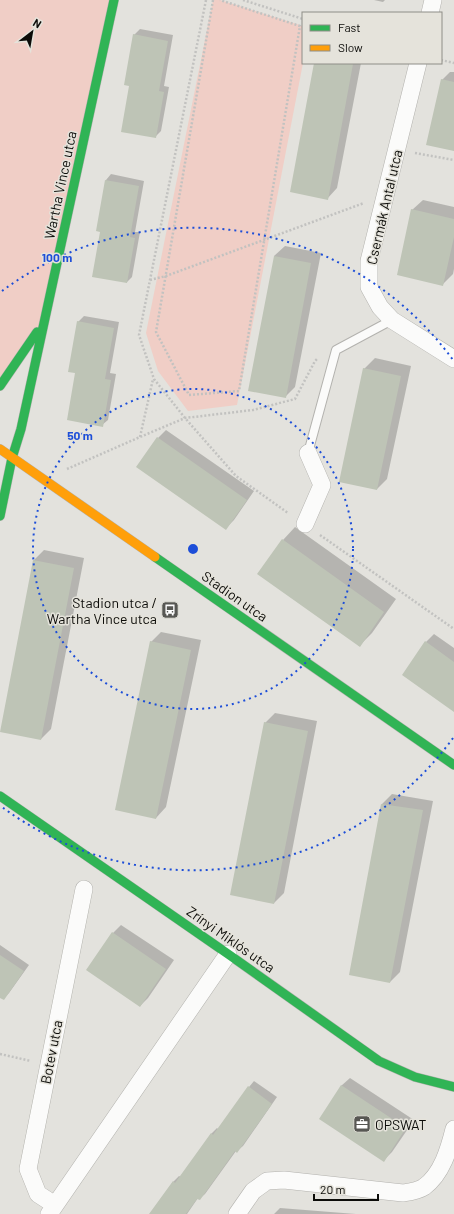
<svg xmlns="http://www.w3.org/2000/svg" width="454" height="1214" font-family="Barlow,sans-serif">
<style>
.green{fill:#f0cec6}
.shadow{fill:#0003}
.building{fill:#bec4b6}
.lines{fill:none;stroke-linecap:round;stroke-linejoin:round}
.lane-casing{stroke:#b3b2ae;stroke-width:10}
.street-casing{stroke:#b3b2ae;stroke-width:18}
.fast-casing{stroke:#b3b2ae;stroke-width:10}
.slow-casing{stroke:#b3b2ae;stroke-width:10}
.path{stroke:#c2c2c0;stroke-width:2.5;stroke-dasharray:2 2;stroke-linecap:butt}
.lane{stroke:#fbfbfa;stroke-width:8}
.street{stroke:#fbfbfa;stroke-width:17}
.fast{stroke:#30b455;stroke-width:9}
.slow{stroke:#ff9f0a;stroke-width:9}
.ring{fill:none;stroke:#1d4ed8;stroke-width:2;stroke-dasharray:2 4}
.labels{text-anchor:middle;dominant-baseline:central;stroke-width:3;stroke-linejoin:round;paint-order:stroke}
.street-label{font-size:14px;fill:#0c0c09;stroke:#e5e3db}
.poi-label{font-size:14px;fill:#0c0c09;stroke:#e5e3db;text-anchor:end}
.centre{fill:#1d4ed8;stroke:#e5e3db;stroke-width:2}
.ring-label{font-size:12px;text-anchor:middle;font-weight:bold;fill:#1d4ed8;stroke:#e5e3db;stroke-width:3;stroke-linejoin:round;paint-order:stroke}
</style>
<rect width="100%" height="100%" fill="#e3e2dd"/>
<path class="green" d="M0,0H114L44,323L0,386Z
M213,0H220L303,26V63L237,405L188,411L158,371L146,333Z"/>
<path class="shadow" d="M374,0H385L383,2Z
M140,29L173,35L164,86L169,87L161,131L155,137L130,85L134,35Z
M315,63H361L337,188L327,199Z
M450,72H454V150L442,80Z
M111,174L144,181L135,232H140L132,277L127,282L101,231L106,180Z
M423,200L454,207V269L453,274L443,284L412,210Z
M285,246L321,253L295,387L285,397L274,256Z
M84,316L119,322L110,373L116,374L108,420L102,425L76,373L78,322Z
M375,358L411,366L387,479L377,489L364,369Z
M166,430L254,491L234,520L226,528L158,438Z
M295,527L396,599L372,633L359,646L283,540Z
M44,550L84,558L51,729L41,739L1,731L34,560Z
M161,632L201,640L166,807L156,818L151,642Z
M434,634L454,648V711L426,642Z
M275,713L317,721L284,893L274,903L265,723Z
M392,794L433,801L400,972L390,982L350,974L382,804Z
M121,925L174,960L148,998L140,1006L88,970L113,933Z
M0,945L29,965L9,993L3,999L0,997Z
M350,1078L414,1120L392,1152L384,1160L341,1086Z
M254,1081L277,1097L243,1146L237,1151H236L205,1194L199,1199L198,1198L187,1214H150L173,1182L179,1176L181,1177L211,1134L217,1128L218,1129L249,1087Z
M280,1208L356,1214H274Z"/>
<path class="building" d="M133,34L168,41L159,91L164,92L156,138L121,132L129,86L124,85Z
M314,63H347L353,64L328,200L290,192Z
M441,79L454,82V151L426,145Z
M105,180L139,186L130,237L135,238L127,283L92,277L100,232L96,231Z
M411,209L454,219V237L443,286L397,275Z
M274,256L311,263L286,398L248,391Z
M77,321L114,328L105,379L111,380L103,427L67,420L75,373L68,372Z
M363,368L401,376L377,490L339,482Z
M157,437L247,500L226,530L136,467Z
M282,539L384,612L360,647L257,574Z
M33,560L74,568L41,740L0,732Z
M150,641L191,650L156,819L115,810Z
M425,641L454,662V712L402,675Z
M264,722L308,731L274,904L230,895Z
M381,804L423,810L390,983L349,975Z
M112,932L166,969L140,1007L86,970Z
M0,955L24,971L4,1000L0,998Z
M341,1085L406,1128L384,1162L319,1119Z
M248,1086L272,1104L237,1153L235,1151L200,1200L197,1199L186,1214H149L173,1181L175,1183L211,1133L213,1135Z"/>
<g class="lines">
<defs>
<path id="lane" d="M308,453L336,350L392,320"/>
<path id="street" d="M430,13L433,0
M418,63L369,261V287L380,307L392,320L454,359
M305,524L322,485L308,453
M55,1205L38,1194L28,1169L84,889
M49,1214L228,954
M237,1214L253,1191L267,1181L284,1180L403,1193C410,1192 418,1191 424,1187C442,1174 449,1149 454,1129"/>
<path id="fast" d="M0,386L37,332
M0,516L12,458L21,429L114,0
M155,557L454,765
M0,796L228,954L379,1061L415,1077L454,1087"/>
<path id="slow" d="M0,449L155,557"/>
</defs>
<use href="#lane" class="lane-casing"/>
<use href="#street" class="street-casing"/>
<use href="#fast" class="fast-casing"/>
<use href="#slow" class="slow-casing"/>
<path class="path" d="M206,0L139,335L154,379L185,418L236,476L288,513
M213,0L156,332L189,395L239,391L300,26L220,0
M243,0L303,19
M441,60L454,63
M415,153L454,160
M150,280L166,276L364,203
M140,437L153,379
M67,469L140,437L185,418L253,410L295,399L315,361L317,359
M320,535L454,629
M0,1054L31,1061"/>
<use href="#lane" class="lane"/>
<use href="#street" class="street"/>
<use href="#fast" class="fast"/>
<use href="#slow" class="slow"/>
</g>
<g class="ring">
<circle cx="193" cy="549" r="160"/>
<path d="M453 738A321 321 0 0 1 2 807M2 291A321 321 0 0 1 453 360"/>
</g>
<defs>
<symbol id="bus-square" viewBox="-11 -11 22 22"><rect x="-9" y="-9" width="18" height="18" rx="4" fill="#575753" stroke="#e5e3db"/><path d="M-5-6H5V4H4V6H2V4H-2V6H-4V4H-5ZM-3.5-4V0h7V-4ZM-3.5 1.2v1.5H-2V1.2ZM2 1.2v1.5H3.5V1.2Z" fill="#fff"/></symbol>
<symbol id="office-square" viewBox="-11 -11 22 22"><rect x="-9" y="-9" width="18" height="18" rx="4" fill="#575753" stroke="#e5e3db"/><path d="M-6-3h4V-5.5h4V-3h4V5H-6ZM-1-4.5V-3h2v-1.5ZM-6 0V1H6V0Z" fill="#fff"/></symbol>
</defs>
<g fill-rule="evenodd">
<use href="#bus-square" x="160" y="600" width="20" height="20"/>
<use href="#office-square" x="352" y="1114" width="20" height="20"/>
</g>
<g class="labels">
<g class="street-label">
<text transform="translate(60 185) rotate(-78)">Wartha Vince utca</text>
<text transform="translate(384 207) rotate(-77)">Csermák Antal utca</text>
<text transform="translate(235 596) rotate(35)">Stadion utca</text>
<text transform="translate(231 939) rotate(35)">Zrínyi Miklós utca</text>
<text transform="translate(51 1052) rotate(-79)">Botev utca</text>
</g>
<g class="poi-label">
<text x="157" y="602">Stadion utca /<tspan x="157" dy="16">Wartha Vince utca</tspan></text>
<text x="375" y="1124" text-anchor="start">OPSWAT</text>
</g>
</g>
<circle cx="193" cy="549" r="6" class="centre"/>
<g class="ring-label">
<text x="57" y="262">100 m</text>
<text x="80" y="440">50 m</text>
</g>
<rect x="302" y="12" width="140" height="52" fill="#e5e3db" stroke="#8e8d87"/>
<rect x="310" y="25" width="20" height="6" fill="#30b455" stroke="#8e8d87"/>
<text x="338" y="32" font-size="12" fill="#0c0c09">Fast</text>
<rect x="310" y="45" width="20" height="6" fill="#ff9f0a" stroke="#8e8d87"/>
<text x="338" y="52" font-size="12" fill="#0c0c09">Slow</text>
<g transform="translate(32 32) rotate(31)" stroke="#e5e3db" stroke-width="3" paint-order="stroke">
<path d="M0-3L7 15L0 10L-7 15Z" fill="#0c0c09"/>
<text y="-6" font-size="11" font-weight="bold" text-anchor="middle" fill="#0c0c09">N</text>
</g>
<path d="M314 1194v6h64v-6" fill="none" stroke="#0c0c09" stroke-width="2"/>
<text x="320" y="1194" font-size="12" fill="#0c0c09" stroke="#e5e3db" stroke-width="3" paint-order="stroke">20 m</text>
</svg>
